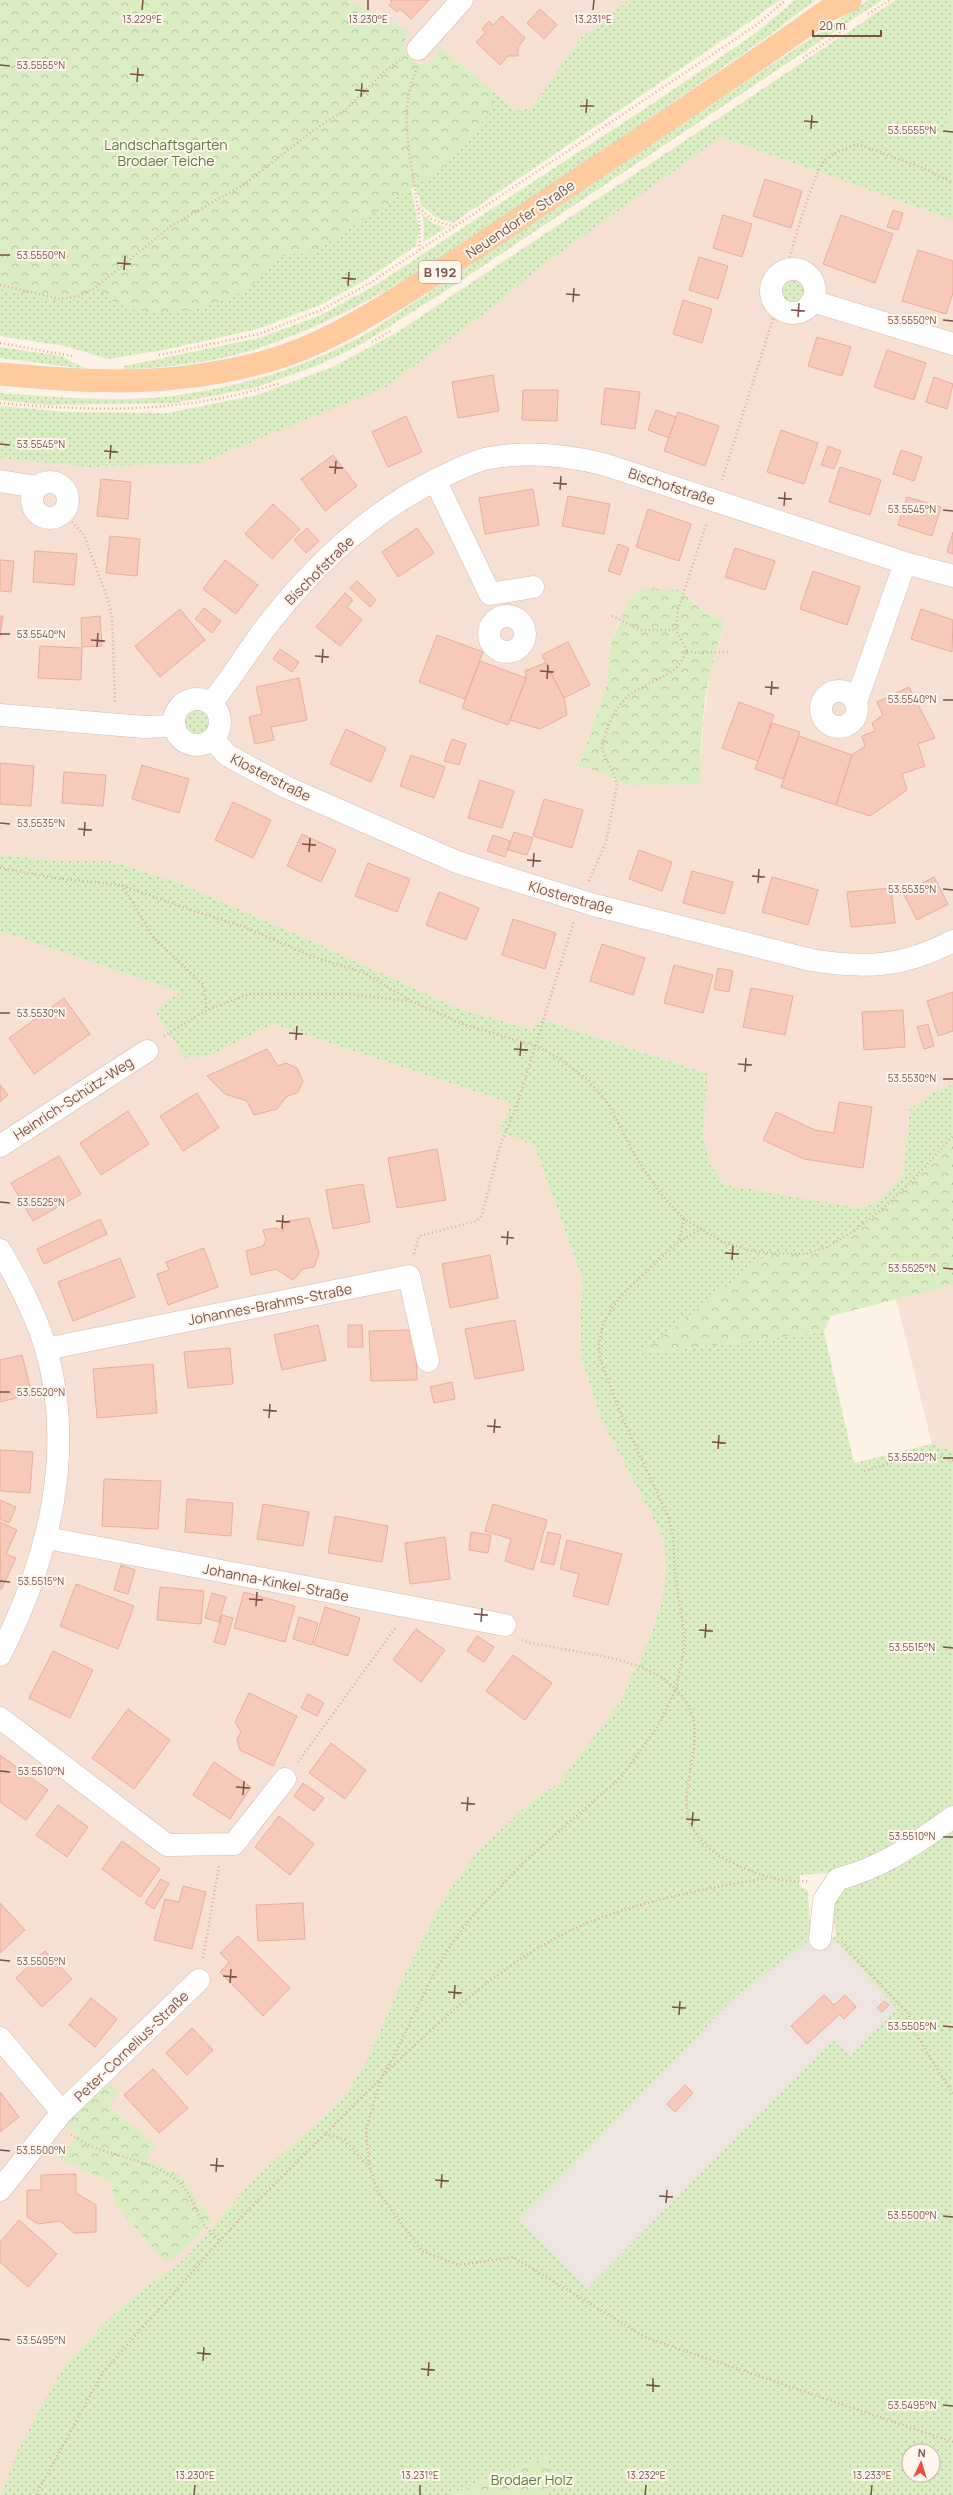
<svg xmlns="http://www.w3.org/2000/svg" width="953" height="2495" font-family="Manrope,sans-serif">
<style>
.residential{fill:#f6e1d4;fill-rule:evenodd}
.industrial{fill:#eee5e0}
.grass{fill:url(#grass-dots);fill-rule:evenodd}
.forest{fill:url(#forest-crowns)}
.pitch{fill:#dbedc3}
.building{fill:#f6c9bb;stroke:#eaac9a}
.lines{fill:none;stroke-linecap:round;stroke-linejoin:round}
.minor-casing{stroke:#d4b9ad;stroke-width:23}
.major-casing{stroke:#dacfcc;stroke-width:23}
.path{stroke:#dbac9e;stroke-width:2.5;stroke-dasharray:1 3;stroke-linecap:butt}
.minor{stroke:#fff;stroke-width:22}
.major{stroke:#ffcb9c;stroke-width:22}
.ticks{fill:none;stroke:#7a5248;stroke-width:1.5}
.labels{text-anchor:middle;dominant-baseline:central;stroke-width:4;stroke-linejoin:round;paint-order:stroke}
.shield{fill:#fff6ee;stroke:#a2837a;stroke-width:1}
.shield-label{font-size:13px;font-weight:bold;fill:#7a5248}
.park-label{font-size:14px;fill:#587b3c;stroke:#fff6ee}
.street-label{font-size:14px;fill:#7a5248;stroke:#fff6ee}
.ticks-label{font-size:10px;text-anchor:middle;fill:#7a5248;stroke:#fff6ee;stroke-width:4;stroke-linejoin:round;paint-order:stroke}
</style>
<defs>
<pattern id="grass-dots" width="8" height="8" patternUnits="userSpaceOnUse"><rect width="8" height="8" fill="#dbedc3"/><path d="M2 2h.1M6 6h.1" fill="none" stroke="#b7c3a0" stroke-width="1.8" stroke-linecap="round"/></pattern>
<pattern id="forest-crowns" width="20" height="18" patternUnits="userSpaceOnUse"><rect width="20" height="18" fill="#dbedc3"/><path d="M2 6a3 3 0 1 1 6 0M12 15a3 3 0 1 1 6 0" fill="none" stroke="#b7c3a0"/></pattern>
</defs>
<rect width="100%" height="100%" fill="#fef1e6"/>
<path class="residential" d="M347,0H629L581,38L532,109L515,110L441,48L431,62L426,65L412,59L406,53L404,41L411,32Z
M721,137L953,220V1084L933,1093L910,1109L903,1176L875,1204L860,1208L726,1185L711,1166L703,1136L708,1074L537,1018L533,1030L457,1008L316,943L179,883L111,861H59L0,855V458L87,467L198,464L386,387L490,309L540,267ZM679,590L706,614L726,620L711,667L703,723L700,784L630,786L590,769L578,767L606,688L611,642L619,621L623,620L627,610Z
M0,931L182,992L168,1030L169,1034L209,1056L273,1024L511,1103L499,1132L534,1145L583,1280L580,1316L582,1360L602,1421L662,1535L668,1554L666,1592L641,1661L634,1669L622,1700L559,1783L529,1804L478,1851L445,1897L403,1978L369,2057L345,2096L323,2118L254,2179L186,2258L144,2289L113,2315L64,2366L0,2495ZM106,2080L107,2104L155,2145L144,2159L180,2175L212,2220L183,2251L116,2205L111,2183L57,2158L78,2136Z
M953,1285V1451L932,1444L896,1299Z"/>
<path class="industrial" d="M811,1939H831L840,1945L896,2009L849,2056L833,2040L587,2290L519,2220L735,1997Z"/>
<path class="grass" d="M0,0H347L412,32C398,40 405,55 416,62L409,177L419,229L416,246L367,279L320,305L257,329L168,349L108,359L65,346L0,336Z
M629,0H779L751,21L453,223L435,217L422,206L415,186L426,65L431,62L441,48L515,110L531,109L581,38Z
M795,0H815L771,34C695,87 618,140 540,192C453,251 365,311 265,346C219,362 170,367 122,370L125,366L260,338L321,315L371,288L658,100L756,33Z
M869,0H882L450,288L360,345L316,366L257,387L175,403L49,405L0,400V393C56,397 117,403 173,396C242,387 311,366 371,331Z
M896,0H953V111L940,134L953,142V220L721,137L540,267L490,309L386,387L198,464L87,467L0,458V406L67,412L168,413L257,395L335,366L396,333Z
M422,214L432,223L446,228L423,242L424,228Z
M781 291a12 12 0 1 1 24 0a12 12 0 1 1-24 0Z
M0,347L61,356L87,369L0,358Z
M181 722a15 15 0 1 1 30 0a15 15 0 1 1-30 0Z
M0,855L59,861H111L179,883L316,943L457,1008L533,1030L537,1018L708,1074L703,1136L711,1166L726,1185L860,1208L875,1204L903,1176L910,1109L933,1093L953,1084V1136L911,1182L880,1211L854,1231L827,1247L806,1254L769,1253L641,1354L824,1332L854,1463L932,1444L953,1451V1808L893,1852L840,1872L800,1875L799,1885L808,1891L811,1939L735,1997L519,2220L587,2289L833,2040L850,2056L896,2009L840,1945L831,1939L836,1936L831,1902L850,1881L953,1823V2495H547L548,2456L447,2495H1L19,2448L64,2366L113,2315L144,2289L186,2258L254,2179L323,2118L345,2096L369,2057L403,1978L445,1897L478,1851L529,1804L559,1783L622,1700L634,1669L641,1661C657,1617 675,1582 662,1535L602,1421L582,1360L580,1316L583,1280L534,1145L499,1132L511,1103L273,1024L209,1056L185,1058L155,1011L181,992L0,931ZM909,2451H933V2475H909Z"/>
<path class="forest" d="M0,0H347L412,32L406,35L404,48C408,57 415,63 426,65L431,62L441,48L492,91L493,110L441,169L309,255C273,249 275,266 251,285C216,313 130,328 99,289C71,312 34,296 3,289L0,292Z
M646,588L679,590L706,614L726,620C706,671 699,729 701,784L630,786L590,769L578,767L606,688L611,642L633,594Z
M953,1136V1285L831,1316L824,1332L640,1354L769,1253L806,1254L827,1247L854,1231L880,1211L911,1183Z
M106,2080L120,2093L108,2105L156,2145L145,2159L180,2175L212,2220L183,2251L166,2263L116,2205L111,2183L57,2158L78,2136L64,2123Z
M549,2456L547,2495H447Z"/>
<path class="pitch" d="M953,111V142L940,134Z"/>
<path class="building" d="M390,0H429L411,19L400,9L397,12L389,5L392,2Z
M540,9L557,25L544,39L527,23Z
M502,16L525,38L518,47V56H508L500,65L476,42L485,33L482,29L489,21L493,25Z
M765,179L802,191L791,228L753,216Z
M893,210L903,213L898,230L887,227Z
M723,215L752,224L742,257L713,248Z
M841,215L893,234L875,283L823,264Z
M918,250L953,261V293L946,314L902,301Z
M699,257L728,266L718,299L689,290Z
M683,300L712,309L702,343L673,334Z
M817,337L851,347L842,376L808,366Z
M887,350L926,363L914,400L874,387Z
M493,375L499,411L458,418L452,382Z
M934,377L953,384L947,409L926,402Z
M605,388L640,392L635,429L601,424Z
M523,390H558L557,421L522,420Z
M656,410L676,417L669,438L648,430Z
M678,412L719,426L705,466L664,451Z
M406,416L422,452L388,467L372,432Z
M781,430L818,443L804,484L767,472Z
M828,446L841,451L834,469L821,465Z
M901,450L922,457L914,481L893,474Z
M333,455L357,486L325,511L301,479Z
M840,467L881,480L870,515L829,502Z
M101,479L131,482L128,519L97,516Z
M533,489L539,525L485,534L479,498Z
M568,496L610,504L604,534L562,526Z
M907,497L941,507L932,536L898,525Z
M273,504L300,529L272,559L245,534Z
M648,509L691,524L679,561L636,547Z
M307,528L319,541L306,553L294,540Z
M417,528L434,553L398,577L382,552Z
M953,532V554L947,552Z
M110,536L140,539L137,576L106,573Z
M618,544L629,548L620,575L608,571Z
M735,548L775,561L765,590L725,577Z
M35,551L77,554L74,585L33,582Z
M0,560L14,561L11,592L0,591Z
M225,560L258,585L236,614L203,589Z
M813,571L860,587L847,625L800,609Z
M357,581L376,600L370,607L350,588Z
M345,593L353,600L347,607L362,620L340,646L316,627Z
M204,608L221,621L212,633L195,619Z
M180,609L205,640L160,677L135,646Z
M921,609L953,620L952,652L911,639Z
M0,616H3L0,636Z
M100,616L102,646L82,647L81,618Z
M437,635L483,652L465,699L419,682Z
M568,642L590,685L564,698L542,655Z
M40,646L82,648L81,680L38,678Z
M280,649L299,662L292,672L273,659Z
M480,661L526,678L508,725L462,708Z
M545,663L564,698L567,715L540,729L510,720L526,678L525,671Z
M299,678L307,720L271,727L274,740L255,744L249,717L262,714L256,687Z
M909,687L935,738L918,744L925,766L902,774L907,790L870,816L836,805L852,755L865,746L862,736L875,731L872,723L883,715L877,702Z
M739,702L774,715L758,761L722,748Z
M772,723L800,732L783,779L755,769Z
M346,729L386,748L371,782L330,764Z
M799,736L852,755L836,805L781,787Z
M452,739L466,744L459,765L444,761Z
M411,755L445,767L434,798L400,786Z
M0,763L34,766L31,806L0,804Z
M142,765L189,779L179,813L132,799Z
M64,772L106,775L103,806L62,803Z
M480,780L514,791L502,828L468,818Z
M544,799L583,810L572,848L533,836Z
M233,802L271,820L253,858L215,840Z
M514,832L533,838L527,855L508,850Z
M302,834L336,850L321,882L287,866Z
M493,835L510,841L505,857L487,851Z
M639,850L672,862L662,891L629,879Z
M368,863L410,879L397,912L355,896Z
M692,871L733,882L724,914L683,903Z
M772,877L818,890L808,925L762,912Z
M934,877L948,904L917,920L903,893Z
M891,888L895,923L851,927L847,892Z
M439,892L479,908L466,940L426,925Z
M513,919L556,933L545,969L502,955Z
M602,944L645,958L633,995L590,981Z
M674,965L713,975L703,1013L664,1003Z
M718,968L733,971L729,992L714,989Z
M751,988L793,996L785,1035L743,1027Z
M953,992V1031L938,1036L927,1001Z
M64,998L90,1034L34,1074L9,1038Z
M903,1010L905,1047L864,1050L862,1012Z
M928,1024L934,1046L924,1049L917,1027Z
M267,1049L278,1066L286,1063L297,1068L303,1081L298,1092L286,1097L277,1109L254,1115L247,1101L225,1094L207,1076Z
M0,1085L8,1095L0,1102Z
M197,1093L219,1128L183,1151L160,1116Z
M839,1102L872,1107L863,1168L804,1159L763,1140L776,1112L815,1130L834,1133Z
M128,1111L149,1144L101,1175L80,1143Z
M437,1149L446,1200L397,1208L388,1158Z
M59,1156L81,1194L33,1221L11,1183Z
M363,1184L370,1222L333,1229L326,1190Z
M309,1218L319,1253L314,1267L303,1269L293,1280L276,1269L251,1275L246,1251L263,1246L266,1240L263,1230L276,1228L283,1231L286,1221Z
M100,1219L107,1234L44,1264L37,1249Z
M204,1248L218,1287L168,1305L157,1274L169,1270L166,1262Z
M490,1255L498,1298L450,1308L442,1264Z
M120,1258L135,1297L73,1321L58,1282Z
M515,1320L524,1370L475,1379L465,1329Z
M318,1325L326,1360L282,1370L274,1335Z
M348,1325H362L363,1347H348Z
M415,1330L417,1380L371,1381L369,1331Z
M230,1348L233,1384L188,1388L184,1352Z
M22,1355L32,1394L0,1402V1360Z
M153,1364L157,1413L97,1418L93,1369Z
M452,1382L455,1399L434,1403L430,1387Z
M0,1450L33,1452L30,1493L0,1491Z
M104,1479L161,1481L158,1529L102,1526Z
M187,1499L233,1503L231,1536L185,1532Z
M0,1500L16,1507L9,1523L0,1519Z
M263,1504L309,1512L303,1546L257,1539Z
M493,1504L547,1520L533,1570L505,1561L511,1539L485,1531Z
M335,1516L388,1526L382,1562L328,1553Z
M0,1522L17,1530L6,1554L16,1558L1,1590Z
M471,1532L491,1535L488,1553L469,1550Z
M548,1532L561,1535L554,1565L541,1562Z
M445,1537L450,1579L410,1584L405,1543Z
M567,1540L622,1554L608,1605L573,1596L579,1574L560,1569Z
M121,1565L135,1570L128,1594L114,1590Z
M76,1584L134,1606L118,1649L60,1626Z
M160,1587L204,1591L201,1624L157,1620Z
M244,1592L295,1606L285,1642L234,1628Z
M212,1593L226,1597L219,1622L205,1618Z
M325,1607L360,1618L348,1656L314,1645Z
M222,1615L233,1618L225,1645L214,1642Z
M299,1617L318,1623L312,1645L293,1639Z
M416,1629L445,1650L421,1682L393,1660Z
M477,1636L494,1647L484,1662L467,1651Z
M53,1651L93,1670L70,1718L29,1698Z
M513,1655L552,1683L525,1720L486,1691Z
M249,1693L297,1716L273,1766L240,1750L237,1739L241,1732L235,1722Z
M308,1694L324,1703L317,1716L301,1708Z
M128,1709L170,1740L134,1789L92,1758Z
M331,1743L366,1770L345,1799L309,1773Z
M0,1755L48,1790L26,1820L0,1802Z
M214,1762L251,1787L230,1819L193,1795Z
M303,1783L324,1798L314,1811L294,1796Z
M58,1805L88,1827L67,1857L36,1835Z
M279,1816L314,1844L290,1875L255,1847Z
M122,1841L160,1869L140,1897L102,1869Z
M161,1879L169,1884L154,1909L145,1903Z
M183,1886L206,1892L192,1949L154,1940L165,1899L179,1902Z
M0,1903L25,1930L0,1953Z
M303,1903L305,1939L258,1941L256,1905Z
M238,1936L290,1988L263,2016L220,1972L229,1962L220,1953Z
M45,1951L72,1979L42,2007L16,1978Z
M824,1995L834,2005L845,1995L856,2007L844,2019L840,2014L807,2044L791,2026Z
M91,1998L117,2019L95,2047L69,2025Z
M884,2001L889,2005L882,2012L877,2008Z
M192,2028L213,2050L187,2075L166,2053Z
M153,2069L188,2108L159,2133L124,2095Z
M685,2085L693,2093L675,2112L667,2104Z
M0,2092L19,2117L0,2132Z
M76,2174V2193L96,2205V2232L74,2233L60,2221L38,2224L27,2217V2190H41V2175Z
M19,2220L57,2254L28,2287L0,2262V2242Z"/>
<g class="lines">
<defs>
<path id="minor" d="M418,49L462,0
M771 291a22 22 0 1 1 44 0a22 22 0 1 1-44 0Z
M812,301L953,344
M435,480L490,594L533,587
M0,481L37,487
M32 500a18 18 0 1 1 36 0a18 18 0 1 1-36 0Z
M489 634a18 18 0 1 1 36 0a18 18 0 1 1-36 0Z
M821 709a18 18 0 1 1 36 0a18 18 0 1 1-36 0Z
M174 722a23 23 0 1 1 46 0a23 23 0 1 1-46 0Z
M856,702L905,563
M211,703C234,676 251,645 273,618C320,559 376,508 444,476C458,469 474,461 489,458C528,451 565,455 603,464L905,563L953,576
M0,715L144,727L173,726
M213,739L227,755L286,787L457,862L594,905L811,960C866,969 904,967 953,941
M0,1146L147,1051
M0,1250C18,1280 36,1315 46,1349C76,1453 48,1561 0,1655
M46,1349L409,1276L428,1361
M47,1538L505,1625
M0,1718L167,1845L234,1844L285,1779
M820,1939L824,1900L838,1879C884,1867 915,1844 953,1817
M0,2038L62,2112
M0,2190L62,2112L199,1980"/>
<path id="major" d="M0,374C94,383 172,387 264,362C317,348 364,319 410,290C451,264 491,238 531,211C630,145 729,81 825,12L850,0"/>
</defs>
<use href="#minor" class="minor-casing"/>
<use href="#major" class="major-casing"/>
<path class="path" d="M868,14L890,0
M803,58L847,28
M416,71C391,128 425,193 419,251
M419,208L433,220L454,227
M790,269L789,258C795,239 814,173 824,161C833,152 846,149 857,144L921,167L953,183
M0,285L61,299L79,296L95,288L171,226L243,185L318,127L345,110L384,72L400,60
M372,342L392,330
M0,343L72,356
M159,355L259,334L321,310L370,283L755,26L786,0
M0,403C98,412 186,413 280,383
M722,480L777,306
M64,513L84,535L108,600L112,616L115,702
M612,616L641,630H676
M687,651L697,653L731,652
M0,868L55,878L121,885L197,912L242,926L314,957L365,973L411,1001L463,1024L536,1046L557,1057L588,1080L606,1100L637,1159L657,1189L684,1219L721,1241L748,1250L769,1253L806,1254L827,1247L854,1231L880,1211L911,1182L953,1136
M589,881L606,842L617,785C615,772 606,763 603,751C601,743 605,735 608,727C625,685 643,691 675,669C680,665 684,656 687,651L676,630L678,609L707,522
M122,885L153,937L203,984L207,1010
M164,1036L207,1010L249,994H349L408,1001
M684,1219L679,1241L622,1295L612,1308L603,1324L599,1343L600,1359L622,1417L667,1514L673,1535L675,1575L684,1632V1650L676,1689L658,1726L621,1777L524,1862L481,1906L457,1936L437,1967L394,2056L381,2078L366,2130L369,2165L378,2192L422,2251L459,2265L513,2257L647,2338L953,2442
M680,1241L699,1230
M414,1254L419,1236L477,1221L482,1215L500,1146L517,1105L574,921
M864,1471L928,1452L953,1461
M522,1640C531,1644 544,1645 554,1647C595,1656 647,1659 678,1691C730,1745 634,1819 737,1865C762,1876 781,1883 810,1881
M298,1762L396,1627
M842,1942L907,2013L923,2046L953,2094
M203,1958L219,1866
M383,2075C445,2016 512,1953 592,1921C649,1899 708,1888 768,1878
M325,2134L343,2139L368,2165
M71,2135C103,2157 143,2156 175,2179C190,2190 195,2210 204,2225C208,2230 214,2235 219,2240
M36,2495L103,2372L243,2215L380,2079"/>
<use href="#minor" class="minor"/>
<use href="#major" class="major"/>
</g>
<path class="ticks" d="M142,10L143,0M368,10V0M593,10L594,0M0,65L10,66M130,74L144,75M137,82L138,68M355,90L369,91M361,97L362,83M580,106H594M586,113L587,99M804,121L818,122M811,129L812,115M943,131L953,132M0,255H10M117,263L131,264M124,270L125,256M342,278L356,279M348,286L349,272M566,294L580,295M573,302L574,288M791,310L805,311M798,317L799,303M943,320L953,321M0,444L10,445M104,451L118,452M110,459L111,445M329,467L343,468M335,474L336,461M553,483L567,484M560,490L561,476M778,498L792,499M784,506L785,492M943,510L953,511M0,634H10M91,640L105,641M97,647L98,633M315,656L329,657M322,663L323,649M540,671L554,672M547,679L548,665M765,687L779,688M771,695L772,681M943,700H953M0,823L10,824M78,829L92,830M84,836L85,822M302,844L316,845M309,852L310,838M527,860L541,861M533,867L534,853M752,876L765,877M758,883L759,869M943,889L953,890M0,1013H10M289,1033L303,1034M296,1040L297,1026M514,1049L528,1050M520,1056L521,1042M738,1064L752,1065M745,1072L746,1058M943,1079H953M0,1202L10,1203M276,1221L290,1222M282,1229L283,1215M501,1237L514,1238M507,1245L508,1231M725,1253L739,1254M732,1260L733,1246M943,1268L953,1269M0,1392H10M263,1410L277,1411M269,1418L270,1404M487,1426L501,1427M494,1433L495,1419M712,1442L726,1443M718,1449L719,1435M943,1458H953M0,1581L10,1582M249,1599L263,1600M256,1606L257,1592M474,1614L488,1615M481,1622L482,1608M699,1630L713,1631M705,1638L706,1624M943,1647L953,1648M0,1771L10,1772M236,1787L250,1788M243,1795L244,1781M461,1803L475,1804M467,1811L468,1797M686,1819L700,1820M692,1826L693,1812M943,1837H953M0,1960L10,1961M223,1976L237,1977M230,1983L231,1969M448,1992L462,1993M454,1999L455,1985M672,2007L686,2008M679,2015L680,2001M943,2026L953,2027M0,2150L10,2151M210,2165L224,2166M216,2172L217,2158M435,2180L449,2181M441,2188L442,2174M659,2196L673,2197M666,2203L667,2190M943,2216L953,2217M0,2339L10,2340M197,2353L211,2354M203,2361L204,2347M421,2369L435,2370M428,2376L429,2362M646,2385L660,2386M653,2392V2378M943,2405L953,2406M194,2495L195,2485M420,2495V2485M645,2495L646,2485M871,2495L872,2485"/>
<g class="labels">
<rect class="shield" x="419" y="261" width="42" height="22" rx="3"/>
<g class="shield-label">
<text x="440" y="272">B 192</text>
</g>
<g class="park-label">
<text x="166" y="144">Landschaftsgarten<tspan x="166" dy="16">Brodaer Teiche</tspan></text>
<text x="532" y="2479">Brodaer Holz</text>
</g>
<g class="street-label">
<text transform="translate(520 219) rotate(-34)">Neuendorfer Straße</text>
<text transform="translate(672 486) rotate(18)">Bischofstraße</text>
<text transform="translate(319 570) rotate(-45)">Bischofstraße</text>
<text transform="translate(271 777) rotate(27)">Klosterstraße</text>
<text transform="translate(571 897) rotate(16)">Klosterstraße</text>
<text transform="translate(73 1098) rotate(-33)">Heinrich-Schütz-Weg</text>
<text transform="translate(270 1304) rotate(-11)">Johannes-Brahms-Straße</text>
<text transform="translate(276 1582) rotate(11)">Johanna-Kinkel-Straße</text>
<text transform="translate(131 2046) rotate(-44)">Peter-Cornelius-Straße</text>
</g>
</g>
<g class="ticks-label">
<text x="142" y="23">13.229°E</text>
<text x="368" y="23">13.230°E</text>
<text x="593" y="23">13.231°E</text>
<text x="41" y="69">53.5555°N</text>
<text x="912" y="134">53.5555°N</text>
<text x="41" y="259">53.5550°N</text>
<text x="912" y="324">53.5550°N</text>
<text x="41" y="448">53.5545°N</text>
<text x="912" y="513">53.5545°N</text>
<text x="41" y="638">53.5540°N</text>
<text x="912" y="703">53.5540°N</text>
<text x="41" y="827">53.5535°N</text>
<text x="912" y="893">53.5535°N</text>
<text x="41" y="1017">53.5530°N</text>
<text x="912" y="1082">53.5530°N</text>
<text x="41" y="1206">53.5525°N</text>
<text x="912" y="1272">53.5525°N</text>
<text x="41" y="1396">53.5520°N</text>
<text x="912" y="1461">53.5520°N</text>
<text x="41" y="1585">53.5515°N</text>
<text x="912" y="1651">53.5515°N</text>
<text x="41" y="1775">53.5510°N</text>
<text x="912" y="1840">53.5510°N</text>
<text x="41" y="1965">53.5505°N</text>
<text x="912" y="2030">53.5505°N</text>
<text x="41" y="2154">53.5500°N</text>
<text x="912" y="2219">53.5500°N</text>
<text x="41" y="2344">53.5495°N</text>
<text x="912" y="2409">53.5495°N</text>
<text x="195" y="2479">13.230°E</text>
<text x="420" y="2479">13.231°E</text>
<text x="646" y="2479">13.232°E</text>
<text x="872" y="2479">13.233°E</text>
</g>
<g transform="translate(921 2463) rotate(4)"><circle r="19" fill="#fff6ee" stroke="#cab4ac"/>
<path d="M0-3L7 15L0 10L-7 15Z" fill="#f14d42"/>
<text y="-6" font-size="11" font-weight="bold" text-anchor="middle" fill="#7a5248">N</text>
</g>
<path d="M813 30v6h68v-6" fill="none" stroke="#7a5248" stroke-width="2"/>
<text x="819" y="30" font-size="12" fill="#7a5248" stroke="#fff6ee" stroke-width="3" paint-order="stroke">20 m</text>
</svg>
